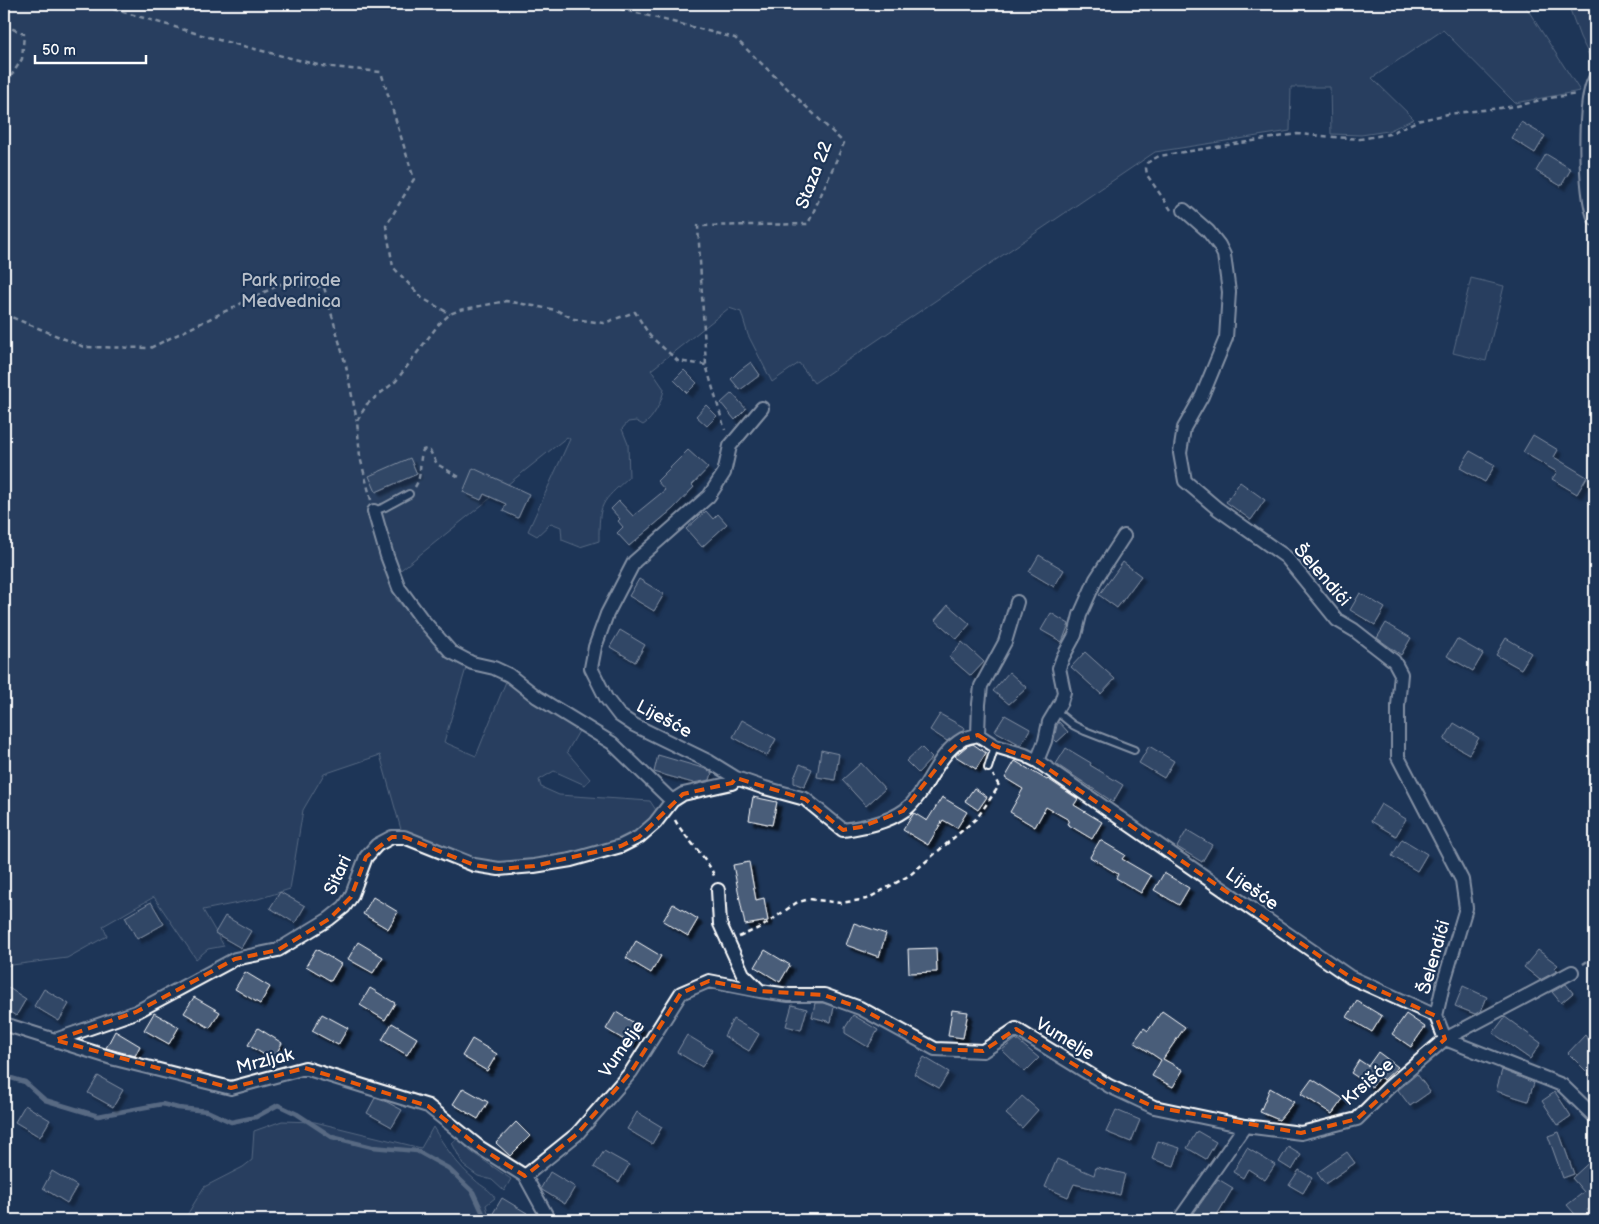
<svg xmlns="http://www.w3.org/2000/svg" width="1599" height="1224" font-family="'Balsamiq Sans',sans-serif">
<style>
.green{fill:#364b69;stroke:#9aa5b4}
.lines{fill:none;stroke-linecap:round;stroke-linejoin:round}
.stream{stroke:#a0aab8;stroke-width:4.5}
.building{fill:#4a5d79;stroke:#fff;filter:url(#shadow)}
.lane-casing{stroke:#fff;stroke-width:10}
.street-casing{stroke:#fff;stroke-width:16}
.path{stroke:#fff;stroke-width:2.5;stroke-dasharray:5 4;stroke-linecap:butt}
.lane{stroke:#1d3557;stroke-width:6}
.street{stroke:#1d3557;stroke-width:12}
.marked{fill:none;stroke:#e8590c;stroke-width:4;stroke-dasharray:10 6;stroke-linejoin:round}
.labels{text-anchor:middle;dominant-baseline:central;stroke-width:4.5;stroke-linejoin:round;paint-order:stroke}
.street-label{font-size:18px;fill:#fff;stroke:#1d3557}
.park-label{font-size:18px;fill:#b9c0ca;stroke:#1d3557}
</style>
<defs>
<filter id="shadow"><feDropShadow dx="4.5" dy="4.5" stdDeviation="1" flood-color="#0009"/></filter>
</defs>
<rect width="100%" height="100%" fill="#1d3557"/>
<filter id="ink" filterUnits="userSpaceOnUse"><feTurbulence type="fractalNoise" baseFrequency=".02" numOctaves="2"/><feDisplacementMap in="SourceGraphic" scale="10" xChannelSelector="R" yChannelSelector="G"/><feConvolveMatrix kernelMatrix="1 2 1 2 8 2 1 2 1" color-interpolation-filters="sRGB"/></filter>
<g filter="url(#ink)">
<path class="green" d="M4,4H1524L1580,91L1515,103L1443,30L1372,78L1414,119L1388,131L1361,135L1331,134L1330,87H1291L1290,131L1155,152L814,383L799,363L772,382L748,335L741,312L729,308L651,370L664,389C663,399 653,420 643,425L636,421L628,422L622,429L628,444L629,477C601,503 599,502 599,541L580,547L562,540L561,527L551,523L537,536L528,531L570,439L567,437L392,577L396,599L425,631L467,665L444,742L476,756L507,679L579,731L567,752L590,779L585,785L554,771L539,780L541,787L559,795L650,801L656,810L653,819L622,840L561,856L527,862L496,864L456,855L402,833L380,755L324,774L303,810L290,889L258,899L203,910L224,946L208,949L196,959L154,897L103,926L107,936L67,958L4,966Z
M1568,4H1595V67L1580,37Z
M1471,278L1504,286L1486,361L1453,353Z
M282,1121L315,1122L421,1148L433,1127C445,1147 457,1165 475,1180C482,1187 490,1189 495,1198L486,1205L490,1220H184L204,1187L243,1167L252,1160L254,1131Z
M458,1138L470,1151L511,1179L504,1191L492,1180L478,1176L464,1166L452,1143Z"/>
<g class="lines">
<path class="stream" d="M4,1076L25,1082L45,1100L98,1116L162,1104L178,1108L207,1111L231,1122L256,1117L278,1105L297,1114L332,1137L372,1147L417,1151L448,1168L473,1192L486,1220"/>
</g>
<path class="building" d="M1521,122L1545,136L1535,153L1511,138Z
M1546,154L1571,169L1561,186L1536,171Z
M751,362L760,375L740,390L731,379L739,371Z
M684,370L697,383L687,393L674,380Z
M732,393L746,409L735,420L721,403Z
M706,405L717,416L707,426L696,416Z
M1533,435L1558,450L1554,457L1587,477L1577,494L1552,479L1557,472L1523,452Z
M688,450L708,468L692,485L694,487L673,509L629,546L617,533L623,527L618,521L620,519L611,509L619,501L633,516L665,490L657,481Z
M1470,451L1495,465L1485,482L1460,468Z
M410,458L417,474L376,492L369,476Z
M473,468L529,494L518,518L503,511L506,504L484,494L481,500L463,492Z
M1240,482L1265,500L1251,520L1226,502Z
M706,511L713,519L718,514L727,524L702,547L686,529Z
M1039,555L1064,570L1054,587L1029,572Z
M1123,562L1141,576L1117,608L1099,595Z
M639,579L664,594L654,611L629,596Z
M1360,593L1385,608L1375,625L1350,610Z
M948,605L970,624L957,639L935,620Z
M1051,613L1069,624L1062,642L1041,630Z
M1386,623L1411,638L1401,655L1377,638Z
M620,630L645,645L635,662L610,647Z
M1506,638L1531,653L1521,669L1496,655Z
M1457,639L1483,654L1473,671L1447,656Z
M962,642L984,662L971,676L949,657Z
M1085,652L1115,679L1101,694L1071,667Z
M1009,672L1027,688L1009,704L993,691Z
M940,714L965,728L964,730L947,741L930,730Z
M1005,715L1030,729L1021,745L995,731Z
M742,720L776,739L767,756L733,737Z
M1059,722L1068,732L1057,742L1054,739L1057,725Z
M1454,723L1479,738L1469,754L1444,740Z
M973,744L986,753L976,769L955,756L967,746Z
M1149,746L1174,761L1164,778L1139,763Z
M921,747L932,758L918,773L906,761Z
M1066,748L1091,763L1090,765L1123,785L1113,802L1056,764Z
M821,750L839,754L835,780L817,777Z
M658,755L706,769L712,773L710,780L693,783L654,772Z
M1015,761L1047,780L1048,779L1078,799L1074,805L1102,822L1092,839L1067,824L1069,820L1046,807L1035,827L1010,812L1023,789L1005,778Z
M861,763L885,789L866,806L842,780Z
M800,764L812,769L804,787L794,783V778Z
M974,788L987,797L978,810L965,801Z
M753,797L777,802L772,825L749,820Z
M942,797L967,812L957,828L943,820L928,845L903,830L914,813L927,821Z
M1381,804L1406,819L1396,836L1371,821Z
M1187,830L1212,845L1202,862L1177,847Z
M1402,839L1427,854L1417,871L1392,856Z
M1100,840L1125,855L1122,859L1151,876L1141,893L1116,878L1118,874L1090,857Z
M749,862L756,900L764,898L768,921L745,925L733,865Z
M1164,873L1189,888L1179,905L1154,890Z
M280,892L305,906L295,923L270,908Z
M373,897L398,912L388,929L363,914Z
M151,902L164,924L137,939L125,917Z
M673,904L698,919L688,936L663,921Z
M225,916L251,931L241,948L215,933Z
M854,923L886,934L879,957L846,945Z
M636,941L661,956L651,973L626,958Z
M358,942L383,957L373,973L348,959Z
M936,948L937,972L909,973L908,949Z
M316,949L341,964L331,981L306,966Z
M765,950L790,965L780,982L755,967Z
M1538,950L1558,965L1555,968L1557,971L1540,980L1524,967Z
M245,972L270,987L260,1004L235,989Z
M1566,984L1573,993L1561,1003L1552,992Z
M4,985L26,999L16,1016L4,1008Z
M1463,986L1487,997L1481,1011L1475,1014L1455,1006Z
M370,988L395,1003L385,1020L360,1005Z
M44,989L69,1004L59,1021L34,1006Z
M194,997L220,1012L210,1028L184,1013Z
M1357,1001L1382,1016L1372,1032L1347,1017Z
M815,1003H823L834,1007L831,1022L812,1017Z
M792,1005L807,1009L801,1030L786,1026Z
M952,1010L968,1012L963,1038L948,1036Z
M1162,1011L1185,1027L1163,1059L1183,1070L1173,1087L1152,1076L1161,1060L1134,1042L1144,1028L1148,1031Z
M616,1012L641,1027L631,1044L606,1029Z
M154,1013L179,1027L169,1044L144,1030Z
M322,1014L348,1028L338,1045L312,1031Z
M1406,1014L1425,1027L1411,1047L1392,1034Z
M853,1015L878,1030L868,1047L845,1033V1028Z
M1505,1017L1541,1043L1530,1059L1493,1033Z
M733,1019L759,1034L749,1051L724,1036Z
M392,1023L417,1038L407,1055L382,1040Z
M258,1028L282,1043L273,1060L248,1045Z
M115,1031L140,1046L135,1056L106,1048Z
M687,1035L712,1050L702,1067L677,1052Z
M1585,1035L1595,1048V1080L1568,1053Z
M472,1039L497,1054L487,1071L462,1056Z
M1016,1039L1039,1058L1025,1072L1002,1050Z
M1378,1052L1398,1067L1384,1080L1379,1077L1372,1087L1351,1073L1359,1060L1368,1066Z
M924,1057L949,1072L939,1088L914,1074Z
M1502,1070L1534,1083L1528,1101L1496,1091Z
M1417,1074L1430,1092L1410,1106L1398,1090Z
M98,1076L123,1090L113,1107L88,1093Z
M1312,1079L1343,1099L1332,1114L1301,1094Z
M463,1088L488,1102L478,1119L453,1104Z
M1270,1088L1294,1102L1279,1120L1260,1112Z
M1555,1092L1571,1116L1558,1125L1542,1101Z
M1022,1096L1038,1110L1022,1128L1006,1114Z
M375,1098L387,1102L402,1110L392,1127L367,1113Z
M25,1105L50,1120L40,1137L15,1122Z
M1116,1110L1140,1120L1131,1142L1106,1132Z
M637,1112L662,1127L652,1144L627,1129Z
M516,1122L530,1136L510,1156L496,1143Z
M1197,1131L1216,1142L1206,1159L1187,1148Z
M1559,1132L1574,1174L1563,1178L1548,1136Z
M1158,1141L1180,1148L1174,1166L1152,1159Z
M1288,1147L1301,1155L1292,1170L1279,1162Z
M1247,1148L1275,1165L1265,1180L1248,1169L1243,1178L1233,1172Z
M604,1151L629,1165L619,1182L594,1167Z
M1347,1152L1355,1163L1325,1184L1317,1173Z
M1595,1157V1205L1587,1210L1595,1220H1580L1567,1205L1584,1192L1572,1178Z
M1057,1159L1094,1175L1096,1167L1125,1174L1120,1195L1074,1184L1068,1197L1045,1187Z
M1299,1170L1312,1178L1303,1193L1289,1185Z
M52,1171L77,1186L67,1203L43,1188Z
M550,1172L575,1187L565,1204L542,1190L541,1188Z
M1218,1179L1233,1188L1214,1220H1189Z
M502,1198L527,1213L522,1220H501L492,1215Z"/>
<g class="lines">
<defs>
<path id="lane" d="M374,511L385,507L409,494
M1056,711L1073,725L1085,731L1134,750
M988,768L995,746"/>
<path id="street" d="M1595,79C1583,99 1584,198 1595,219
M1184,210L1208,231L1219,245L1224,255L1229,292L1226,338L1202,396L1184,428L1180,453L1185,481L1218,509L1286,557L1337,620L1354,630L1394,661L1401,674L1398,706V757L1462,880L1466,908L1443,985L1436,1016
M762,408L730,446L724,473L709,496L634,562L607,614L595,647L591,668L606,698L619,715L634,725L710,762L736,778L765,788L805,799L843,830C864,827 887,823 905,810C929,791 935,755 963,739C968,737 973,736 978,735L995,746L1025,755L1037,761L1350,977L1436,1016L1445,1039L1572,972
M374,511L387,556L399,588L421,618L451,652L472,663L494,668L509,675L537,697L612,743L672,801
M978,735L979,704L981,686L1005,642L1017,602
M1037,761L1045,741L1049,722L1061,702L1064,692L1059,668L1063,657L1075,635L1080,615L1096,579L1124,536
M718,890L720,924L743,974L760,991
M4,1024L115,1059L231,1088L305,1068L428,1106L479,1147L525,1176L549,1220
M55,1040L136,1012L235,959L278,950L329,919L344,907L351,897L366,857L377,845L392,837H404L474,865L499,869L534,866L571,860L621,846L639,837L655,823L672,801L683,794L732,783L736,778
M525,1176L577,1134L631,1072L681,993L709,981L760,991L789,995H824L860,1008L935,1049L983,1051L1016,1029L1109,1086L1154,1107L1245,1126L1301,1133L1357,1119L1389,1087L1445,1039L1562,1085L1595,1117
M1179,1220L1245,1126"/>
</defs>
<use href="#lane" class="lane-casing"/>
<use href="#street" class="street-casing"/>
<path class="path" d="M96,4L219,40L322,66L381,72L414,179L386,226L393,267L422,298L450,314
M602,4L735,38L844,143L808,224L698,226L706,365L725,430
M4,25L24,34L22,59L4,87
M1171,210L1147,175L1146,168L1147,163L1159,156L1297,134L1360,139L1389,134L1417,121L1448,114L1517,106L1549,98L1577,94
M4,314L84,347L150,348L281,284L324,287L346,366L357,421
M415,487C423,475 418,462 423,450L426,449L430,451L437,464L459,477
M371,500L360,457L357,421L367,404L396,381L438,325L450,314L460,310L506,301L556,310L574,319L604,323L635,312L650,336L678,361L706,365
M675,820C685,839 710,859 715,879
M739,937L763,926L796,903L809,899L841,903L867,899L910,875L977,818L999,786L993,775
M1583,964L1595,956"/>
<use href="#lane" class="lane"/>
<use href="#street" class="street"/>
</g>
</g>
<path d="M0 0H1599V1224H0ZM978,735L995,746L1037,761L1350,977L1436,1016L1445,1039L1357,1119L1301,1133L1154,1107L1109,1086L1016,1029L983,1051L935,1049L860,1008L824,995L760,991L709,981L681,993L631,1072L577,1134L525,1176L479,1147L428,1106L305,1068L231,1088L55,1040L136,1012L235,959L278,950L329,919L351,897L366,857L392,837H404L474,865L499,869L534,866L621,846L639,837L683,794L732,783L736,778L805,799L843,830L861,827L903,811L950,751L963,739Z" fill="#1d3557" fill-opacity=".55" fill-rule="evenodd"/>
<path class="marked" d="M978,735L995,746L1037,761L1350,977L1436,1016L1445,1039L1357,1119L1301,1133L1154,1107L1109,1086L1016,1029L983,1051L935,1049L860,1008L824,995L760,991L709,981L681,993L631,1072L577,1134L525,1176L479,1147L428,1106L305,1068L231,1088L55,1040L136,1012L235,959L278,950L329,919L351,897L366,857L392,837H404L474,865L499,869L534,866L621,846L639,837L683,794L732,783L736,778L805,799L843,830L861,827L903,811L950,751L963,739Z"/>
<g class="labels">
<g class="street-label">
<text transform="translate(814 175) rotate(-69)">Staza 22</text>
<text transform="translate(1322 575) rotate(49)">Šelendići</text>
<text transform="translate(664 719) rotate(28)">Liješće</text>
<text transform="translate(338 875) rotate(-65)">Sitari</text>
<text transform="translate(1252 889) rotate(35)">Liješće</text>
<text transform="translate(1434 957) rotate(-74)">Šelendići</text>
<text transform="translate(1065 1039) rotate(31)">Vumelje</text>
<text transform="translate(622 1049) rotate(-55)">Vumelje</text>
<text transform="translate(265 1061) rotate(-14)">Mrzljak</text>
<text transform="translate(1368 1082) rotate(-41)">Krsišće</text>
</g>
<g class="park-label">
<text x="291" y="280">Park prirode<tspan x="291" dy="21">Medvednica</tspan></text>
</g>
</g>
<rect width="1599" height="1224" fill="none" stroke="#1d3557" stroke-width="20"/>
<rect x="10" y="10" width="1579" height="1204" fill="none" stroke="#fff" stroke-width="2" filter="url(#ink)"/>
<path d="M35 55v8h111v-8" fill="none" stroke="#ffffff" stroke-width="2.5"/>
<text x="42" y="55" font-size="15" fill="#ffffff" stroke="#1d3557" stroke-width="4" paint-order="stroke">50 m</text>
</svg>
